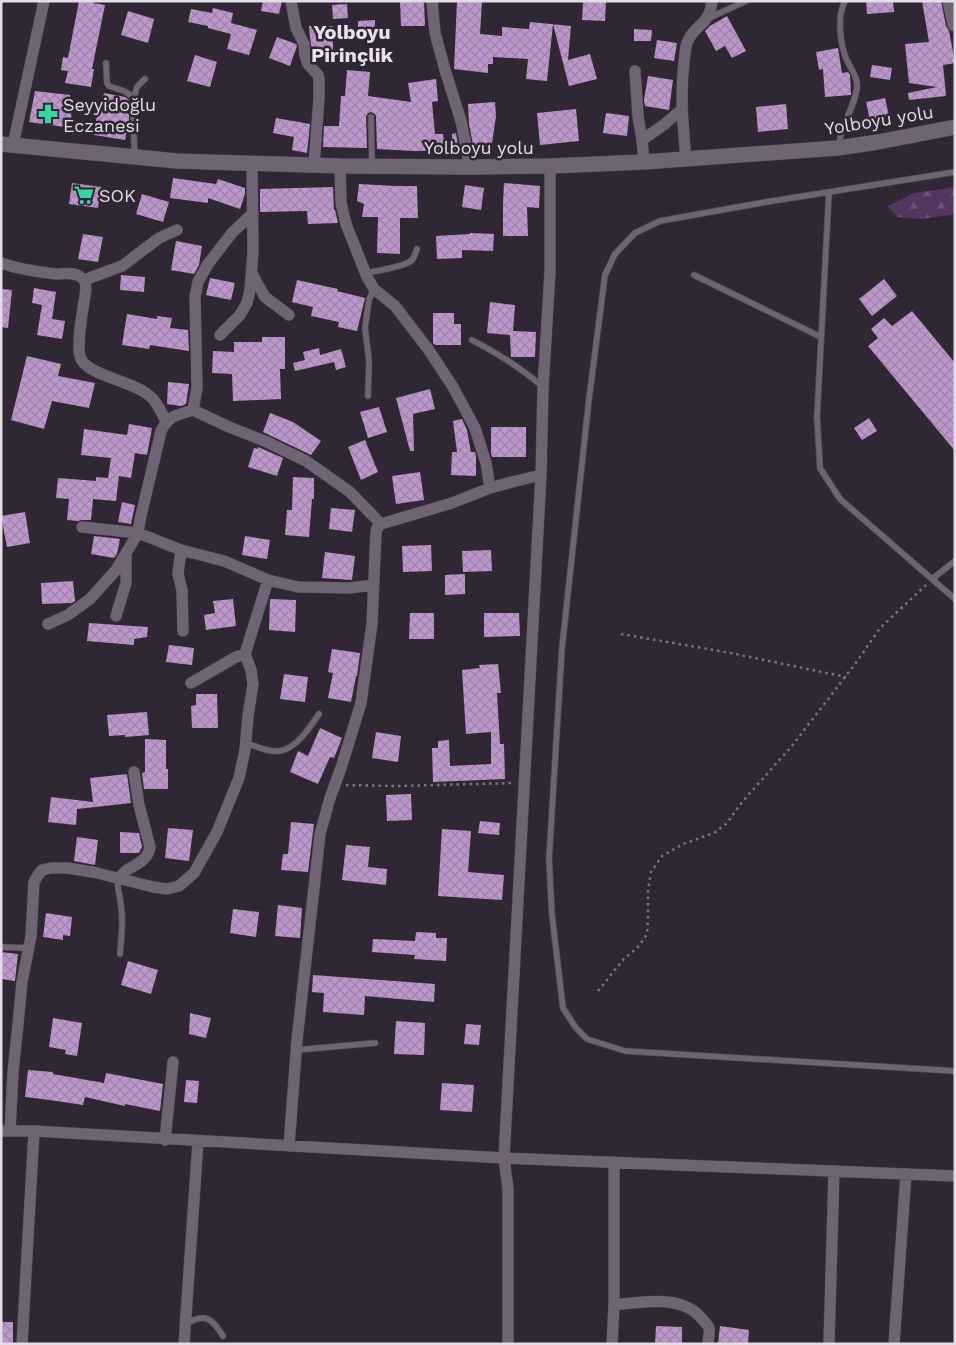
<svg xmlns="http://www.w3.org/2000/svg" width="956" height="1345" font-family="'Work Sans',sans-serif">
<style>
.forest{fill:url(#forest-firs)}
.building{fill:url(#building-cross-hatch)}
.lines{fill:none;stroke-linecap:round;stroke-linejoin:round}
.lane-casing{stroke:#4d4550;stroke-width:7}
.street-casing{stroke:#4d4550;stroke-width:12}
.secondary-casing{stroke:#4d4550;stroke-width:16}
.path{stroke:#7b737e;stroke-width:2.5;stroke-dasharray:2.5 4;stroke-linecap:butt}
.lane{stroke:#6f6473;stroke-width:5.5}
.street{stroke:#6f6473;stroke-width:11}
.secondary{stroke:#6f6473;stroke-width:15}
.labels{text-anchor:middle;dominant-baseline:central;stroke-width:5;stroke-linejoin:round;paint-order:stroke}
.poi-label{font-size:18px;fill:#e3dde5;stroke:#302734;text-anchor:start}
.street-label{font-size:18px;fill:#e3dde5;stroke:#302734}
.quarter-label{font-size:20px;font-weight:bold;fill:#ebdff0;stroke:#302734}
</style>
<defs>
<pattern id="forest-firs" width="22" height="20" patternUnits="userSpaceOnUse" patternTransform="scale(1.25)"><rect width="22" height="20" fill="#54355f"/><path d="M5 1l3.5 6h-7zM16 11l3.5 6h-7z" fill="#6c5276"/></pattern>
<pattern id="building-cross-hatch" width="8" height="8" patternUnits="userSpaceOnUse" patternTransform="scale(1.25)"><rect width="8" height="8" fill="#bd97cc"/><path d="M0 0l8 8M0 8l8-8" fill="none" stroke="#9f82aa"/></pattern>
</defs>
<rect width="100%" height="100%" fill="#302734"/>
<path class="forest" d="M955,187V214L922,219L897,217L888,206L914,193Z"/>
<path class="building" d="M79,1H94L93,3L105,5L92,69H94L91,87L65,83L68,71L61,70L63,57L68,58Z
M263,1H282L279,14L261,11Z
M400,1H424L425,26H401Z
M457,1H482L480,34L502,36V27L529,29L530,22L571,26L568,60L590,54L597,79L569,86L553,24L547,81L526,79L528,59L493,57V64H488V73L454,69Z
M583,1H606L605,21L582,20Z
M866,1H893L894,12L867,14Z
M922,1H941L946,26L949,31L955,63L943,65L946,96L909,100L908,93L937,87L909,83L905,44L929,42Z
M347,4L348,18L333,19L332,5Z
M213,8L233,13L231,23L257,30L249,55L227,49L231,34L208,28V26L188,22L191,9L212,13Z
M128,11L154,19L148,43L121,35Z
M727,16L746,51L732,58L725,46L716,51L705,31L710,26Z
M375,20V33L358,34V21Z
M309,26H333V51H312L310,38Z
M634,29L652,30L651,41H634Z
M277,37L296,44L297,46L290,66L269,58Z
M657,40L677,43L674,61L654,58Z
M838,48L842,73L848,72L850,75L851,94V95L825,97L823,69L819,70L816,52Z
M195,55L217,62L210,87L187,81Z
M872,65L892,68L890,80L870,77Z
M347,70L370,72L368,96L411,102L408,83L436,79L438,101L432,102L435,134H443L444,140H452V134L456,133L458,146H457V150L415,151L377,149L376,117L375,114L371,112L368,113L366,117L367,148L323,147L324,126H339L341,96H345Z
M648,76L673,80L669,110L645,106L644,100Z
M35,91L70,95L72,128L29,122Z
M104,93L125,97L129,100L126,113L129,114V120L125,140L94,135L98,108L101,109Z
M885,98L890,121L871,125L866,102Z
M495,102L496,116L492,143L473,145L469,124L468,104Z
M786,104L788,129L758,132L756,107Z
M576,109L579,141L540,145L537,113Z
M606,113L629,116L627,136L603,133Z
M276,118L310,124L307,153L292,150L294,137L273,133Z
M173,178L216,184L218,179L245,188V194L240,209L208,198V203L170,198Z
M72,183L101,187L98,208L69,204Z
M504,183L540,186L539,208L527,207L528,236H503V203Z
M359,184L395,186H417L418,218H400V254L377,253L378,217H362L364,204L357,201Z
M465,185L484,188L481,210L462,207Z
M333,187L334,210H335L338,223L308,224L307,211L260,212V189Z
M142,194L169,202L163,222L136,214Z
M470,233L494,234L493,251L462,250V258L437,259L436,236L470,234Z
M83,234L103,237L98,262L78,259Z
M176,241L202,246L199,265L194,274L171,270Z
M121,275L145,277L144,292L120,290Z
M210,278L235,283L231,300L206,295Z
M884,279L897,296L872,316L859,299Z
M297,280L338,289L337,291L365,298L357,331L338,327L339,322L311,316L313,307L292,302Z
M34,288L56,292L52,319L65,321L62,339L37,335L42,305L32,303Z
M1,289L12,290L8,328L1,327Z
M490,302L515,305L513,331L536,332L535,357H511L510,335L487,333Z
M912,311L955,363V451L868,346L878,338L871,329L884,318L892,326Z
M433,313H454V324H461V345H435L433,343Z
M127,314L157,319V316L172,318L170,328L188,330L189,351L150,345L149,349L122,345Z
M262,337H285V369H280L281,399L233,401L232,374L212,373L213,351L234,352V342H262Z
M319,348L320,355L341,349L346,367L336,370L334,362L295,371L293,363L305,360L303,352Z
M27,356L61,364L58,376L95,383L89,408L52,401L44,429L11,420Z
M168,382L189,384L186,404L181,406L167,404Z
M430,389L435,409L413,414L414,451H410L396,398Z
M379,407L387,432L368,438L360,412Z
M270,413L293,422L321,441L311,455L263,432Z
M869,418L877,431L862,440L854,428Z
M462,419L467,430L471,452H475L476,456V476L451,475L452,452H457L453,421Z
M129,424L152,428L147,455L135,453L131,478L119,476L116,501L93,499L91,520H82L78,521L67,520L69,499L56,498L58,478L96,481V477L108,478L111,458L81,455L84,429L127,435Z
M491,427H526V457H492L491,453Z
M365,440L378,472L361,480L348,447Z
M258,447L283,458L277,476L248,467L254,448L257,449Z
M420,472L424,500L396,504L392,476Z
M293,477L314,478V499H312L309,537L285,535L287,510H292Z
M122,502L135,505L131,524L118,522Z
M331,508L355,510L352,532L329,529Z
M25,512L30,543L7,547L1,516Z
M94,536L120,539L117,554L114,558L91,554Z
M245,536L270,540L267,559L242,555Z
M431,545L432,571L403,572L402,546Z
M491,550L492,571L463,572L462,551Z
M325,552L355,556L352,580L322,578Z
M465,574V594L445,595V575Z
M73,581L75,601L72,603L42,604L41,583Z
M233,599L236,626L206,630L204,615L215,613L213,601Z
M270,599L296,600L295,632L269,630Z
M410,613H434V639H409Z
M484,613H519L520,636L484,637Z
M89,623L148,627L147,637L134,639V645L87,641Z
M169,645L194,648L192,665L166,662Z
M332,649L360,653L357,676H356L351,702L328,698L333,673L328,672Z
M498,664L501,693H497L500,744H504L505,779L433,782L432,748H438V741L449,740L450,766L491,764V732L466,734L462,670L480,668L479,665Z
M284,674L308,677L305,702L280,699Z
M196,694H217L218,728H192L191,706L196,705Z
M147,712L149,735L125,737V735L109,736L107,715Z
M320,728L342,738L334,758L330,757L318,784L290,772L298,751L308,756Z
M376,732L401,736L398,762L372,758Z
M145,739L166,740V769H168V789H144L142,773L145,772Z
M127,774L131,803L77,809L76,825L48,822L51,797L93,802L90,778Z
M411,794L412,820L387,821L386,795Z
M480,821L500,823L499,835L478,833Z
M291,822L314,824L308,872L281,870L283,854H288Z
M168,828L193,830L189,861L165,858Z
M442,829L471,831L468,872L504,875L502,900L438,896Z
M120,832L139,833L142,847L139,853H120Z
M77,837L98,840L95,865L74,861Z
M346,845L370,847L368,867L387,869L386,885L342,880Z
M278,905L302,908L300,938L275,936Z
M233,909L259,912L256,937L230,933Z
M46,913L72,917L70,936L63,935V940L43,937Z
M416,932L436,933V938H447L446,961L414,959L415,955L372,952L373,939L415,941Z
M1,952L18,954L15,981L1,979Z
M128,961L158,970L151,994L121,985Z
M313,975L435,984L434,1002L365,996L364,1015L323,1012L324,993L312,992Z
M190,1013L211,1018L206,1038L189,1034Z
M53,1018L82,1023L77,1056L65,1054L66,1050L49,1047Z
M396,1021L425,1023L424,1055L394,1054Z
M466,1024L481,1025L479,1045L464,1044Z
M28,1070L53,1072V1074L104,1083L106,1073L163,1084L160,1111L125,1104V1106L85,1097L83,1105L50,1100L25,1097Z
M186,1080L199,1081L197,1103L184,1102Z
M442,1083L474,1085L472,1112L440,1110Z
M1,1322H13V1343H1Z
M656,1326L682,1327V1344H655Z
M720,1326L749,1330L748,1344H718Z"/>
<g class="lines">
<defs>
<path id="lane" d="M709,18L746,1
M106,63L107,83L109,86L124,91L135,98
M371,117L372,166
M838,146C840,140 841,133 843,127C848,115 858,96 857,83C856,74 849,66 846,58C840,43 837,15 845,1
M135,156C134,141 131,101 137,87C139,84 142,82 145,79
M955,172L766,202L660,221L635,233L615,254L605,275L589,399L562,648L549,859L552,915L563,1008L576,1028L587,1039L625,1051L955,1071
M829,192L817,417L820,468L840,499L955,599
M365,273C376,271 405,267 412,260C415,257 415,253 417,249
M694,275L821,337
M472,340C497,353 521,368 542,386
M368,396L369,361L365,328L369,300L374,289
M932,579L955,561
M246,743C256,746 269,753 280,751C296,749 311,726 319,714
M118,879C117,891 120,895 121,906C124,922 121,939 120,954
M1,947L28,948
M296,1050L375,1043
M185,1325C205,1312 212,1318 223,1336"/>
<path id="street" d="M291,1L296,28L304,44L305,55L308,64L318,75L319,79V98L314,165
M432,1L435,33L445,70L461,121L470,167
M635,71L638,116L642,140L644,162
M642,140L665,124L682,109
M13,145L44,1
M686,159C683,126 680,95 684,62C685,56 685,49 687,43C693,25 710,26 712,1
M340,166L341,203L346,224L367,277L374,289L395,306L428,349L453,387L475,428L486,463L490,488
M1,263C18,269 38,272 56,274C64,274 72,272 79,276C85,279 86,283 86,289C84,305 75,346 81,359C90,377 136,381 152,398C158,404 162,414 166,421
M252,274L265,297L289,315
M84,280L122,266L159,238L177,230
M220,335L240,315L247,303L250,290L253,252L252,163
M193,410L197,388L195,297L198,282L208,264L232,233L253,213
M82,527L138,533L181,550L224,561L268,580L298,587L350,588L373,585
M181,550L178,574L182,590L183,631
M116,616L126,583V556
M48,624L68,615L90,599L116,570L138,533L140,520L161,431C169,415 177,415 193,410L229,427L267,442L306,461L350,492L381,524
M191,683L236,657L245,654
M118,879C121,876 124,872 127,870C137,864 148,860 150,847L139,805L134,772
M1,1131H34L504,1158L955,1176
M10,1131L13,1072L18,1024L22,982L31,936L34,882L38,875L42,870L51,868H67L93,872L153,887L167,889L179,886L194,873L217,832L239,778L245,750L248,716L253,684L251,670L245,654L268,580
M165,1140L173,1062
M289,1146L297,1040L320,834L330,798L341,768L361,703L372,624L376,532L377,528L381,524L452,503L490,488L512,482L541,475
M614,1305C640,1302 683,1294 702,1319C704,1321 708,1325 709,1328C710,1333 708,1339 708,1344
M22,1344L34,1131
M184,1344L198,1142
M508,1344V1189L504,1158L541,475L543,388L550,272V166
M612,1344L614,1305V1162
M829,1344L834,1171
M894,1344L906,1174"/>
<path id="secondary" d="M950,1L955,24
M1,144L177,161L340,166L470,167L550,166L644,162L838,148L878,142L955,127"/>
</defs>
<use href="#lane" class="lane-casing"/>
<use href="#street" class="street-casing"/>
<use href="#secondary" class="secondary-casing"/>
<path class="path" d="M621,634L731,653L846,677
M346,785L396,786L513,783
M598,991L623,960L639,946L647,934L648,919V890L651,872L662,856L683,844L714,833L727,823L742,802L791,747L825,703L858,660L880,628L926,585"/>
<use href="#lane" class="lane"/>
<use href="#street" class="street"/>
<use href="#secondary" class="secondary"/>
</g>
<defs>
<symbol id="pharmacy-bare" viewBox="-9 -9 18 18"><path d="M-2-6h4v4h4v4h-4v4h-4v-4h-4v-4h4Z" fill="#3dd4a3" stroke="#302734" stroke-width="2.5" paint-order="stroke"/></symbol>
<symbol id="supermarket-bare" viewBox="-9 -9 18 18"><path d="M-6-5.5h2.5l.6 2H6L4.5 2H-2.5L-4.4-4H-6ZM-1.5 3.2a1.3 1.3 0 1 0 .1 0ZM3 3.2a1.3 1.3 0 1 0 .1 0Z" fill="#3dd4a3" stroke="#302734" stroke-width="2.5" paint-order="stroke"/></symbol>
</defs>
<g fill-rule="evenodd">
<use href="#pharmacy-bare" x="34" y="100" width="28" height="28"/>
<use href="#supermarket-bare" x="70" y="181" width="28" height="28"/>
</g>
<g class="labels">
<g class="poi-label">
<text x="63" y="104">Seyyidoğlu<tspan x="63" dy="21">Eczanesi</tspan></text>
<text x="99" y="195">SOK</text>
</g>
<g class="street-label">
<text transform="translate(879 120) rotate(-9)">Yolboyu yolu</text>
<text x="479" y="147">Yolboyu yolu</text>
</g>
<g class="quarter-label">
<text x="352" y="32">Yolboyu<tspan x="352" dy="23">Pirinçlik</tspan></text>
</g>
</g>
<rect width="956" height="1345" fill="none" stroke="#e3dde5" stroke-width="5"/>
</svg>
